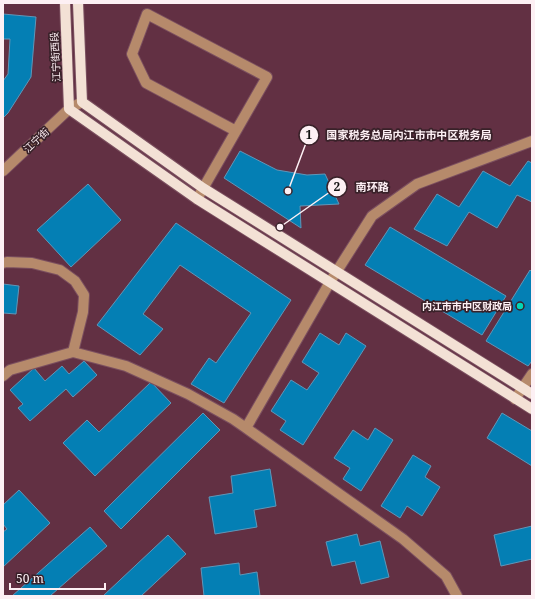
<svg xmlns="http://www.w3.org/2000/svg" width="535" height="599" font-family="'Noto Serif','Noto Sans SC',serif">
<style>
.building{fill:#047fb4;stroke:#6096b8}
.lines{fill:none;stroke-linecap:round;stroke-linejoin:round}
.minor-casing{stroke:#7b4f5f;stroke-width:12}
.major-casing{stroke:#7b4f5f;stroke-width:12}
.minor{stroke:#b68a6b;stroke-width:10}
.major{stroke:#f3e1d5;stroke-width:10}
.poi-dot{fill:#02d5b6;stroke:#392129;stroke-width:1.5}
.labels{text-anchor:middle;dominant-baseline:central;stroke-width:3.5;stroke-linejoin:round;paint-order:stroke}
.street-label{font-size:10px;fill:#fdf0f4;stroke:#392129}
.poi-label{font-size:10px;font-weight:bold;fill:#fdf0f4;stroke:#392129;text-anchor:end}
.leader{fill:none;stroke:#fdf0f4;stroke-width:1.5}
.callout-dot{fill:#fdf0f4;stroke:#392129;stroke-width:1.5}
.mark-label{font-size:12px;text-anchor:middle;font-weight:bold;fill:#111}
.callout-label{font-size:11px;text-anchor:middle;font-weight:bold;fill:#fdf0f4;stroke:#392129;stroke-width:3.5;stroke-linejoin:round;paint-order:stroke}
</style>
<rect width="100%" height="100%" fill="#623043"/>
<path class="building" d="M3,14L36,17L31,77L8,113L3,118V81L8,74L10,39H3Z
M240,151L277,170L307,175L325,174L339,204L300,206L301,228L224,178Z
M528,161L532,163V202L517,195L497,228L469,212L447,246L414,229L437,194L459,207L483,171L510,186Z
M88,184L121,220L71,267L37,230Z
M176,223L291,300L224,403L191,384L209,358L216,363L251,313L180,265L143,314L163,329L140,355L97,325Z
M390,227L506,296L482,335L365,265Z
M530,270L532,272V361L528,366L486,341Z
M3,284L19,286L16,314L3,313Z
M320,333L339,345L346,333L366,346L303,445L280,430L286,421L271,411L291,380L307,390L319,373L302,362Z
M84,361L97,375L73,397L66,389L30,421L18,408L23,404L10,390L34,368L45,381L62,366L69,374Z
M151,382L171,403L95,476L63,443L87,420L99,432Z
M203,413L220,430L121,529L104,511Z
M502,413L532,431V466L487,438Z
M375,428L393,440L361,491L343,479L350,468L334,458L353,430L368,440Z
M413,455L431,466L425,477L440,487L422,516L407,506L400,518L381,506Z
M270,469L276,506L254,510L257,527L215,534L209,497L233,493L231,476Z
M19,490L50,523L3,567V532L7,529L3,524V505Z
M532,526V559L501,566L494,535Z
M90,527L107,546L50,596H12Z
M357,534L360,546L380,541L389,577L361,584L355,561L332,566L326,542Z
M168,535L186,554L141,596H103Z
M239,563L240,575L257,572L260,596H204L201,568Z"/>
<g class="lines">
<defs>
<path id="minor" d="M3,171L69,109L82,102
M197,199L267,77L147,14L132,54L146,83L236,131
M3,263L7,262L32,263L60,270L75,281L84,295L83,312L73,352
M3,376L10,370L73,352L126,366L188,394L233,419L246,428L330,282L372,216L417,184L532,141
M515,399L532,374
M246,428L403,539L446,576L457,596"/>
<path id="major" d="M65,3L69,109L197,199L532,409
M78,3L82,102L203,188L532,394"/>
</defs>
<use href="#minor" class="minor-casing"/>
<use href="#major" class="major-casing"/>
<use href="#minor" class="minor"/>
<use href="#major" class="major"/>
</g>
<circle class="poi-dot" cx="520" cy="306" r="4"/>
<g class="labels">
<g class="street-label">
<text transform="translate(55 57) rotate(-93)">江宁街西段</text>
<text transform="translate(36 140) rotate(-43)">江宁街</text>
</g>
<g class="poi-label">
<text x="512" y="306">内江市市中区财政局</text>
</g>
</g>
<path class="leader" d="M288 191L309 135M280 227L337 187"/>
<g class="callout-dot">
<circle cx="288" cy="191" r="4"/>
<circle cx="280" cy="227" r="4"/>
<circle cx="309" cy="135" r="10"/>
<circle cx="337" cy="187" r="10"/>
</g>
<g class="mark-label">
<text x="309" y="139">1</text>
<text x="337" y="191">2</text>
</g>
<g class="callout-label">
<text x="409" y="139">国家税务总局内江市市中区税务局</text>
<text x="372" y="191">南环路</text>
</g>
<rect width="535" height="599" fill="none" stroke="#fdf0f4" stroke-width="8"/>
<path d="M10 583v6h95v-6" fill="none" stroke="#fdf0f4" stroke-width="2"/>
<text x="16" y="583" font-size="12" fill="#fdf0f4" stroke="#392129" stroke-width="3" paint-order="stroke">50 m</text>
</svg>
